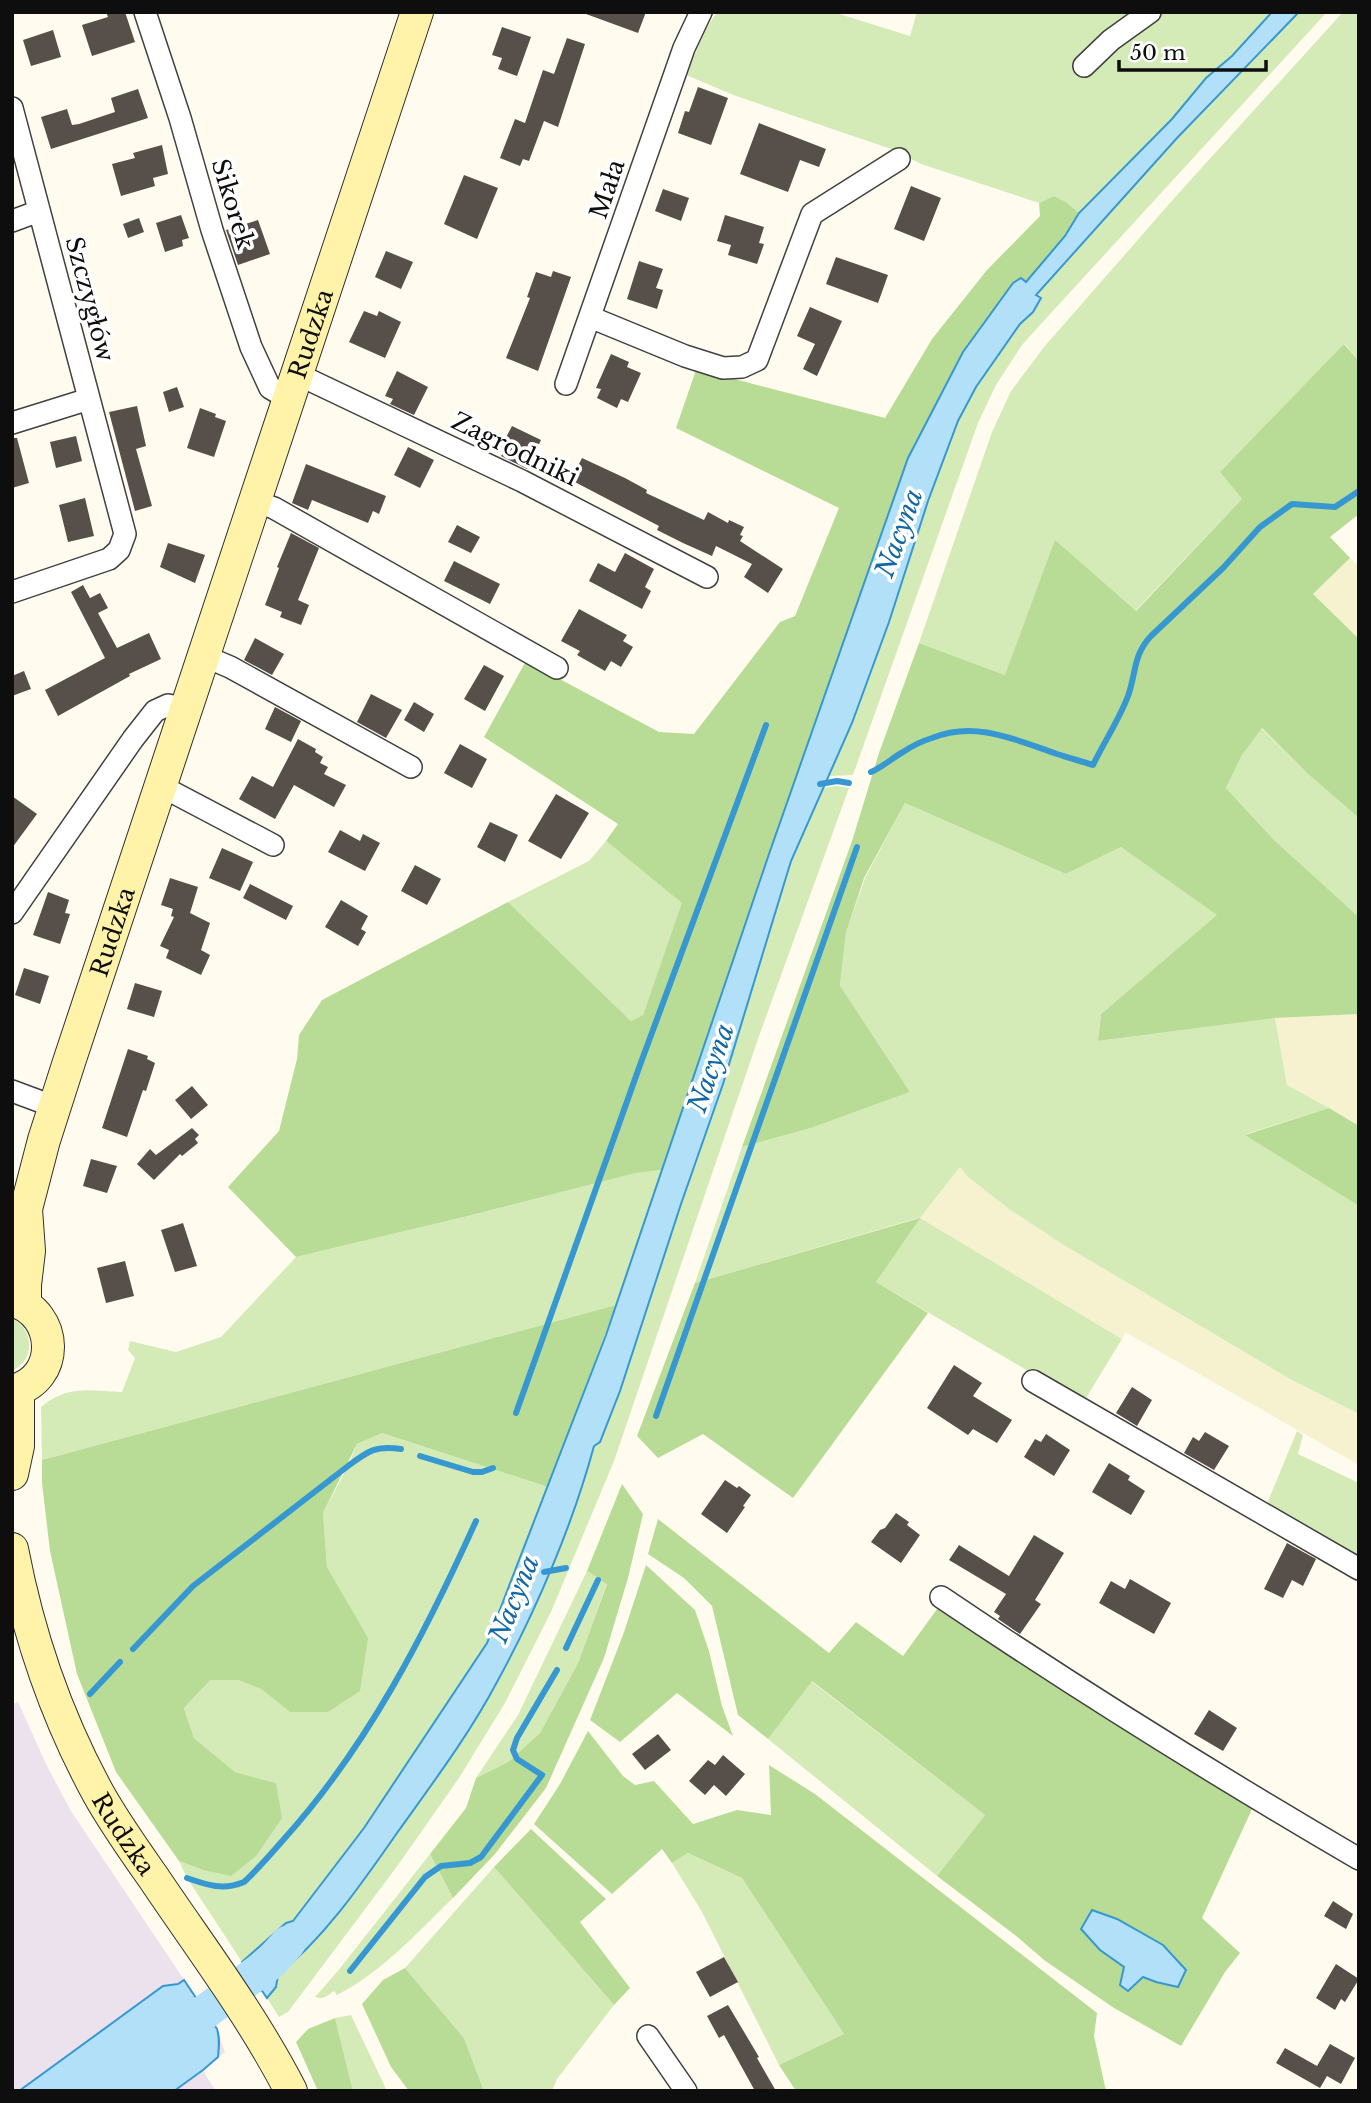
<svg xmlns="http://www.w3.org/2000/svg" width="1371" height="2103" font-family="'Libre Baskerville',serif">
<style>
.industrial{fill:#ece2ed}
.farmland{fill:#f6f2cf}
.green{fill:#d4ebb8}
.forest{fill:#b8dc96}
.water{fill:#b2e0f8;stroke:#3798d1;stroke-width:2}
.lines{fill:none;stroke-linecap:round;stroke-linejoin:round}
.stream{stroke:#3798d1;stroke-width:6}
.river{stroke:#b2e0f8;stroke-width:35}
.building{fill:#574f4a}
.street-casing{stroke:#414141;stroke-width:24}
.secondary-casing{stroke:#303030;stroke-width:34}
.street{stroke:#fff;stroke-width:21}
.secondary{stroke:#fff3aa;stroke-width:32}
.labels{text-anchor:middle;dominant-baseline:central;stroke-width:7;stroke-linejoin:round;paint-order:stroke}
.street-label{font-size:24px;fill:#0e0e0e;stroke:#fff}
.water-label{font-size:26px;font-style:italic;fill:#1369a5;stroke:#fff}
</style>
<rect width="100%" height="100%" fill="#fffcef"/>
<path class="industrial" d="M18,1702L47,1766L71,1811L217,2029L225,2052L203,2071L216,2091H12V1704Z"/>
<path class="farmland" d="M1350,558L1359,566V639L1313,594Z
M1359,1014V1126L1287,1085L1275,1018Z
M960,1167L968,1177L1009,1209L1062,1244L1290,1379L1359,1414V1465L1125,1332L1122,1339L920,1218Z"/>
<path class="green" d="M717,12H833L910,36L917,12H1272L1232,56L1206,78L1172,119L1079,213L1066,202L1054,196L1039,203L921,164L894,150L736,96L686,75L705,31Z
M1299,12H1327L1051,313L1022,345L996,385L978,423L853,775L829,776L852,723L889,622L928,501L958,421L976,387L1020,324L1034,312L1036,295L1177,138Z
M1343,12H1359V361L1345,344L1220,472L1242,499L1135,611L1005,675L919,643L992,432L1011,391L1044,347L1177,195Z
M1261,728L1308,774L1359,818V917L1274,840L1226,788L1242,755Z
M837,786L849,788L759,1036L614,1461L551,1612L505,1703L459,1778L398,1865L288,2012L279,2017L267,1998L276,1987L278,1975L295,1961L355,1893L412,1812L476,1718L529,1619L584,1484L594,1446L631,1358L681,1204L723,1084L791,861L824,788Z
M905,803L1066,874L1121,847L1218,915L1101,1014L1098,1041L1275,1018L1287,1085L1329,1108L1246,1134L1359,1206V1414L1290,1379L1062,1244L1009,1209L968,1177L960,1167L920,1218L1122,1339L1083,1403L876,1282L918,1218L695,1283L742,1147L811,1128L910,1092L840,987L846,933L865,878Z
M606,841L683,903L643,1015L631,1021L508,902L589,861Z
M662,1170L616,1305L42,1460L41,1407C69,1384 89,1391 122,1392L135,1358L128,1350L130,1341L176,1352L221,1337L296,1257L468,1216L636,1173Z
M12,1318C34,1330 36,1359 12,1371Z
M1297,1431L1303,1435L1298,1454L1359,1483V1563L1264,1511Z
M382,1433L548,1487L487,1643L364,1828L293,1921L286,1923L242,1962L187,1878L179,1861L203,1870L276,1783L235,1772L194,1738L184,1708L209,1680H238L261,1689L290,1712L367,1638L327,1567L323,1513L348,1466L357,1444Z
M587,1571L607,1583L578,1663L540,1733L508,1762L476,1778L518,1715Z
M811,1681L985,1815L937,1876L768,1739Z
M688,1853L742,1878L844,2034L779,2065L702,1912L672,1863Z
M430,1854L453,1898C417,1933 382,1972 337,1995L334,1991C327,1996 323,2000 315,1997L337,1972Z
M494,1867L614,2005L557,2079L552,2091H484L464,2038L405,1968Z
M351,2015L387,2091H353L335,2018Z"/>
<path class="forest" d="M1054,196L1066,202L1079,213L1065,236L1026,283L908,458L769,854L662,1170L636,1173L468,1216L296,1257L228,1187L279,1131L297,1059L299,1035L322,1000L508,902L631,1021L643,1015L682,903L606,841L618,824L484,737L526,661L659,732L694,734L780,622L795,616L839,508L676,428L697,367L719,375L885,418L932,339L987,270L1040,216L1039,203Z
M1344,344L1359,361V514L1330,537L1350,558L1313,594L1359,639V818L1308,774L1262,728L1242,755L1226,788L1274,840L1359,917V1014L1275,1018L1098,1041L1101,1014L1217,915L1121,847L1066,874L905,803L864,878L846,933L840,986L910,1092L811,1128L742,1147L852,841L879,753L919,643L1005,675L1055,540L1136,611L1242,499L1220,472Z
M1329,1108L1359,1126V1206L1245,1135Z
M920,1218L876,1282L928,1313L793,1498L703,1434L658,1458L637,1436L695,1283Z
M616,1305L548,1487L382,1433L357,1444L323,1513L327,1567L368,1638L360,1691L328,1712H290L261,1689L238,1680H210L184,1708L194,1738L235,1772L276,1783L282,1818L256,1856L231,1876L203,1870L179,1861L116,1772L77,1674L50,1551L42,1483V1460Z
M622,1484L643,1514L628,1578L604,1658L546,1788L495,1854L453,1898L430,1854L466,1808L476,1778L508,1762L540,1733L578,1663L607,1584L587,1571Z
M658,1519L829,1653L856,1622L903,1656L940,1605L1253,1807L1202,1918L1240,1953L1225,1972L1181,2046L1114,2008L1044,1960L1015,1935L937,1876L985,1815L812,1681L768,1739L738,1715L712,1606L684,1578L648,1554Z
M646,1565L695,1610L709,1651L722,1706L733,1736L677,1693L620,1742L590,1720L623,1635Z
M588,1731L623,1776L635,1785L654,1781L693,1824L737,1810L771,1815L769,1765L815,1794L1097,2013L1094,2036L1106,2091H796L779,2065L844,2034L742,1878L688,1853L672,1863L662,1849L612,1894L534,1824L560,1784Z
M531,1829L606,1899L580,1922L630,1988L614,2005L494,1867Z
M405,1968L464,2038L484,2091H409L391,2067L362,2004L383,1980Z
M335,2018L353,2091H318L296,2042L308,2029Z"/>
<path class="water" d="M1272,12H1299L1177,138L1036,295L1041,298L1033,312L1020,324L976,387L958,421L928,501L889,622L852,723L791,861L723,1084L681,1204L620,1391L600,1442L594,1446C573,1524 536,1611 497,1682C469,1735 432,1784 397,1833C362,1883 326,1936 278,1975L276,1987L267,1998L242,1962L286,1923L293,1921L364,1828L487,1643L606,1335L769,854L908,458L963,352L1013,283L1021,278L1026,282L1065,236L1079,213L1172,119L1206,78L1232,56Z
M1092,1910L1117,1919L1163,1945L1186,1970L1178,1987L1156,1982L1143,1977L1128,1991L1120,1985L1124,1967L1100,1950L1081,1929Z
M184,1980L217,2029C220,2038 219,2047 218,2057L203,2070L174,2091H19L163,1986L178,1984Z"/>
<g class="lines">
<path class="stream" d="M871,772C883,767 892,758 903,752C912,746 922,741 932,738C975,720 1016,740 1057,754C1069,758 1081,761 1093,765C1104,742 1119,720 1128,696C1136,674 1133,655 1151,636L1223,568L1260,527L1292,504L1335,507L1359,491
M820,784L837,781L849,783
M516,1413L640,1065L766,725
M656,1416L857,847
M420,1456L473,1472H482L493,1468
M544,1572L566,1568
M566,1648L598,1580
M133,1649L193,1586L348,1466C368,1451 376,1445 401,1449
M90,1694L120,1662
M187,1878C207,1885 223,1891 244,1882C258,1869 271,1854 284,1839C367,1747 425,1634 476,1521
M350,1971L425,1877L441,1866L470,1863L481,1857L542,1775L517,1759L513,1750L517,1738L557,1670"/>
<path class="river" d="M96,2091L205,2012L271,1962L288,1943"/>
</g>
<path class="building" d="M106,12H125L135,42L92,56L82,25L108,17Z
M587,12H646L638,33L586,14Z
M502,27L531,37L517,76L498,69L502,58L492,55Z
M53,30L61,57L31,66L23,40Z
M567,38L585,44L558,127L544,121L529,161L523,159L520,166L500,158L515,119L525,123L543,70L554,74Z
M698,87L728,98L711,145L678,133L685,111L689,112Z
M138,89L148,118L51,149L41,117L67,109L72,125L79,124L115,112L111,98Z
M759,123L826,149L819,167L800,160L788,192L740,174Z
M162,145L168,174L153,178L155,186L121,196L112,164L135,158L133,153Z
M464,175L498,188L477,239L444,224Z
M911,186L941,198L924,241L894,229Z
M663,189L689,198L681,221L655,211Z
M181,215L189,238L182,240L183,246L165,252L156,223Z
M725,215L764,227L759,243L764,244L757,264L728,255L731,245L717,241Z
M139,218L144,232L128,238L123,224Z
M258,220L270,254L238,265L226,230Z
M386,251L413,262L401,289L375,277Z
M836,257L888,275L878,303L826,284Z
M639,261L663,269L656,288L663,290L657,309L627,299Z
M553,271L571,277L538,371L506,358L530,298L527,297L536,272L551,277Z
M810,307L842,321L817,376L803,369L815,344L797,336Z
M364,311L377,316L379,311L401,322L385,358L349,342Z
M611,354L629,362L627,367L641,373L628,402L621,399L617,408L597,398L601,389L596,388Z
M397,371L428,387L414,415L390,404L393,399L385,396Z
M177,387L184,407L169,412L163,392Z
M137,406L146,446L136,449L152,506L135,511L109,412Z
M200,408L216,414L215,417L226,421L214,457L187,448Z
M512,426L541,440L527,469L501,456L503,453L499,451Z
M76,436L82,461L56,468L50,442Z
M12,438H17L29,483L12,488Z
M408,447L434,460L420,488L394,475Z
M582,458L625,478L647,490L646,493L704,520L708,512L728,523L729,520L744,527L740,535L743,536L740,541L783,569L768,593L744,577L752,564L716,546L712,556L683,543L657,530L659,526L571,480Z
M306,464L386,496L379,514L373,511L368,523L312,500L308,510L292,503Z
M85,498L94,536L68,542L59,505Z
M457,525L480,537L471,553L448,542Z
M291,533L319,548L298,600L309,605L301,625L280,617L282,612L265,605L279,568L277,567Z
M168,543L205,555L195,583L160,567Z
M625,553L654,569L645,587L651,591L642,609L589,581L598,563L615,572Z
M454,561L500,584L490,604L444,581Z
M83,585L90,598L100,593L108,608L98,613L117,648L149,633L161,659L129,674L130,676L58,716L45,690L105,658L71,592Z
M579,609L627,635L623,641L633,647L621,667L611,661L605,671L577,655L580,651L561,641Z
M255,638L284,654L272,675L244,660Z
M484,665L504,676L485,711L464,699Z
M24,671L31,689L12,696V676Z
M371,694L402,710L386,738L357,722Z
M414,702L434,714L424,732L404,720Z
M275,707L301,721L291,742L265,729Z
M298,739L316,749L315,752L323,757L320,763L328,767L324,774L346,785L334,807L294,785L275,819L239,799L252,776L273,787Z
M460,744L487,759L472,788L444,773Z
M556,794L589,813L561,859L528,841Z
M12,796L37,814L12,848Z
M490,822L518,835L505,862L477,847Z
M340,830L360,841L363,834L380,843L365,871L328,852Z
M222,848L253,862L240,891L209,878Z
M415,865L441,879L427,905L401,891Z
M170,878L198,887L190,913L210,923L201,950L210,955L201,975L166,958L169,950L160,946L174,917L171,916L173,909L161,905Z
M250,884L293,906L286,920L243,898Z
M48,892L69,900L65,913L70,914L60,944L33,935Z
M341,900L368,916L361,929L366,932L358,946L325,927Z
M24,968L49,976L40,1004L15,995Z
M135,983L162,991L154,1017L127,1009Z
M128,1049L148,1056L147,1059L155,1063L146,1091L143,1090L127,1137L102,1128Z
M192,1086L208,1105L191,1119L175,1100Z
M192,1128L199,1135L195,1139L198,1143L182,1156L180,1154L154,1180L137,1164L150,1149L156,1155Z
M91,1159L117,1166L107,1193L83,1186Z
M183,1223L197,1266L175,1272L161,1230Z
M125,1261L134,1296L106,1303L97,1268Z
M954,1365L982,1383L973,1396L1012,1420L997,1443L973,1429L968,1435L927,1408Z
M1132,1387L1152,1400L1137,1426L1116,1413Z
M1205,1432L1229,1446L1214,1470L1184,1453L1193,1437L1199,1441Z
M1046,1434L1070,1450L1054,1476L1024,1457L1035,1439L1041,1442Z
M1109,1463L1130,1476L1128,1480L1145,1491L1131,1515L1092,1492Z
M725,1480L737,1488L739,1486L751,1495L743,1506L745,1507L727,1533L701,1514Z
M896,1513L909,1522L907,1525L920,1535L901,1563L871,1542L880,1530L885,1528Z
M1034,1535L1064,1553L1035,1600L1041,1604L1020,1634L998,1619L1000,1616L994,1612L1006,1594L949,1560L959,1545L1009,1576Z
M1287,1543L1316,1559L1303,1586L1292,1580L1283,1598L1264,1589Z
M1130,1579L1171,1603L1154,1634L1099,1603L1111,1581L1125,1589Z
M1209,1710L1237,1728L1223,1751L1194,1734Z
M658,1734L671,1750L645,1770L632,1754Z
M723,1755L745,1774L726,1796L714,1785L705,1795L689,1781L708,1760L715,1765Z
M1333,1901L1353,1914L1346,1929L1324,1916Z
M724,1957L738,1982L710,1997L696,1972Z
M1336,1964L1359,1979L1345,2002L1341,1999L1335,2010L1316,1998Z
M728,2005L759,2057L757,2058L776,2091H755L724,2035L719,2038L707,2016Z
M1330,2044L1355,2058L1341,2084L1327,2076L1320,2088L1276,2063L1285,2048L1317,2066Z"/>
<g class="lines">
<defs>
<path id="street" d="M145,12L180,118L212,230L251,347L270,388L289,399
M1084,66L1111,40L1150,12
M12,108L125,534L119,550L109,559L12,592
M12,221L39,211
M590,317L685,356L723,368L742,367L757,360L812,214L899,159
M297,374L522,481L707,577
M566,384L684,48L701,12
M12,423L89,399
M255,501L274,508L557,668
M204,656L230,667L411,767
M161,786L273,845
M12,913L133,739L155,711L168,705L186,709
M12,1091L55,1107
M1033,1381L1359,1569
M941,1597C1077,1689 1217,1776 1359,1859
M648,2036L686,2091"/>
<g id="secondary">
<path id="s1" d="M12,1235L26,1209L44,1140L69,1062L417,12"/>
<path d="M12,1300C59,1313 61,1380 12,1391"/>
<path d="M25,1305V1285L29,1251L26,1209"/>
<path d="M12,1474L18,1446V1390"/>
<path id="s2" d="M12,1549C28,1633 57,1718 98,1793C114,1822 134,1850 153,1877C200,1947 252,2015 291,2091"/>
</g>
</defs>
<use href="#street" class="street-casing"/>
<use href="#secondary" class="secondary-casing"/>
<use href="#street" class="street"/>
<use href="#secondary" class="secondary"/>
</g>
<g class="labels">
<g class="street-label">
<text transform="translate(607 189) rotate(-71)">Mała</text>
<text transform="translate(233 204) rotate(73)">Sikorek</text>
<text transform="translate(90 299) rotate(75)">Szczygłów</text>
<text stroke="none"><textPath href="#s1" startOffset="950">Rudzka</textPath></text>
<text transform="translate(515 449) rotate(26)">Zagrodniki</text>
<text stroke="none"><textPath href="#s1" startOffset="320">Rudzka</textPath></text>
<text stroke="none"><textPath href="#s2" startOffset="308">Rudzka</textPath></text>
</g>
<g class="water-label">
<text transform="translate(899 533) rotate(-70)">Nacyna</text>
<text transform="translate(711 1068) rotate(-71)">Nacyna</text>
<text transform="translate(514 1599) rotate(-68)">Nacyna</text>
</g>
</g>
<rect width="1371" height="2103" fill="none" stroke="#0e0e0e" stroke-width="28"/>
<path d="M1119 60v10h147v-10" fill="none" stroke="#0e0e0e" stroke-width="3.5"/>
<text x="1130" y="60" font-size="21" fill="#0e0e0e" stroke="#ffffff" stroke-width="5" paint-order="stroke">50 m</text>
</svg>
